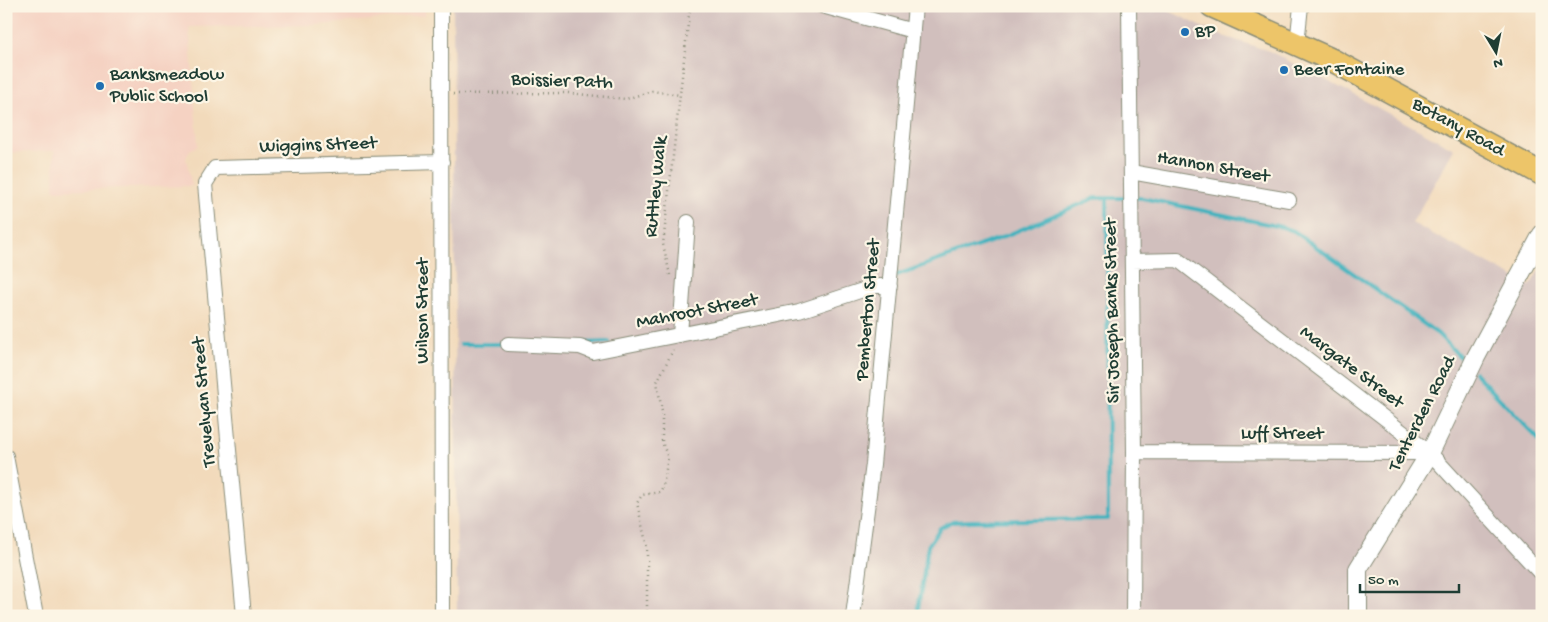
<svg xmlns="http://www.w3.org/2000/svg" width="1548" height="622" font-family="'Gochi Hand',sans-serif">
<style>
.built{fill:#f5d2c2}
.industrial{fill:#d1bfbd}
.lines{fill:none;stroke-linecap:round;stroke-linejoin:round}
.stream{stroke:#43b2be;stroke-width:4}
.minor-casing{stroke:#888c78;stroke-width:16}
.tertiary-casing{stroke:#888c78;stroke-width:20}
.primary-casing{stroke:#888c78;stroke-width:25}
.path{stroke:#888c78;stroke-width:2.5;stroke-dasharray:1 4;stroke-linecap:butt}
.minor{stroke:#fff;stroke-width:14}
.tertiary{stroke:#fff;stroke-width:18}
.primary{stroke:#edc569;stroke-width:22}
.poi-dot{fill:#1f6fb2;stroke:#fcf5e5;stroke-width:2}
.labels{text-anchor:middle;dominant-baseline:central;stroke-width:4.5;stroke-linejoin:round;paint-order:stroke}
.poi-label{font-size:19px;fill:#1f3d34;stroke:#fcf5e5;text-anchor:start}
.street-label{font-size:19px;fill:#1f3d34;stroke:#fcf5e5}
</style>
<rect width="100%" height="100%" fill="#fcf5e5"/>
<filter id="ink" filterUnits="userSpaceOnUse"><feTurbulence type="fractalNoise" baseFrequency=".02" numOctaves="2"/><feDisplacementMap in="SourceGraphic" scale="10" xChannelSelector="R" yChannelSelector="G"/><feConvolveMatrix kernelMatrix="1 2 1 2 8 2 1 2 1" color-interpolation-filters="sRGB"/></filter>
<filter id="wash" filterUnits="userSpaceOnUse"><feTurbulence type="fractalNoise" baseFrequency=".0096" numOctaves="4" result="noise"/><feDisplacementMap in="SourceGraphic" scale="20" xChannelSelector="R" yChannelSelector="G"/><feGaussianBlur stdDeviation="1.12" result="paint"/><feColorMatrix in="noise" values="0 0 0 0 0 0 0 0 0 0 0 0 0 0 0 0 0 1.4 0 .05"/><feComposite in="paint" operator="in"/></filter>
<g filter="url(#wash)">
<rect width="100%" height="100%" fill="#f2dabb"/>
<path class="built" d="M6,6H425V15L317,25L189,27L198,146L190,150L186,158L192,186L54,190V151L6,153Z"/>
<path class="industrial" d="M453,6H1159L1217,34L1269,51L1345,90L1454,149L1412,223L1530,286L1542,265V616H457Z"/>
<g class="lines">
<path class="stream" d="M1135,198H1142L1282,227L1294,231L1438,334L1468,365
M894,276L998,239L1095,198H1128
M585,343L608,342
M461,344H506
M1474,372L1542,443
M917,616L928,546L940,528L951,522L971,521L1108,519L1107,198"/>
</g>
</g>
<g filter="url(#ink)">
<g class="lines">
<defs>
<path id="minor" d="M441,6L442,616
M822,6L913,31
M1129,6L1134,452L1133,616
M1297,44L1301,6
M1131,172L1289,200
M1132,261L1178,260L1430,453L1542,575
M680,335L688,222
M508,344L580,347L593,352L799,311L875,286H890
M1134,452L1430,453
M6,456L36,616
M244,616L205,184L215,168L442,162
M853,616L873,464L915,6"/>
<path id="tertiary" d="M1358,616V569L1430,453L1476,357L1542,234"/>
<path id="primary" d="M1212,6L1332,60L1542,174"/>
</defs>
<use href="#minor" class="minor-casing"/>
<use href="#tertiary" class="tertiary-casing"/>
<use href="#primary" class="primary-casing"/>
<path class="path" d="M453,94L568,93L626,99L652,91L680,95
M670,275L663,244L690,6
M647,616V547L637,503L642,495L660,492L663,486L668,458L662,442V412L657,382L673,350"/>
<use href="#minor" class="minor"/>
<use href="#tertiary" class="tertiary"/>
<use href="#primary" class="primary"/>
</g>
</g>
<g class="poi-dot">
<circle cx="1185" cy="32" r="5"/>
<circle cx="1284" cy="70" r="5"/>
<circle cx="100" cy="86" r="5"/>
</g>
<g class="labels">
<g class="poi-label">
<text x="1195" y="32">BP</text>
<text x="1294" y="70">Beer Fontaine</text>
<text x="110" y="75">Banksmeadow<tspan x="110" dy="22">Public School</tspan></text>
</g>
<g class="street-label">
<text transform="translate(562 82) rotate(2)">Boissier Path</text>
<text transform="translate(1458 128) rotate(29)">Botany Road</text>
<text transform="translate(318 146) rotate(-2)">Wiggins Street</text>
<text transform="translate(1213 168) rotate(10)">Hannon Street</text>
<text transform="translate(657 187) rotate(-84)">Ruttley Walk</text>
<text transform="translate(869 310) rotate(-85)">Pemberton Street</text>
<text transform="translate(423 311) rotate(-90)">Wilson Street</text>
<text transform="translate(1113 311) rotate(-91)">Sir Joseph Banks Street</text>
<text transform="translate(697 312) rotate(-11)">Mahroot Street</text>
<text transform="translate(1351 368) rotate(37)">Margate Street</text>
<text transform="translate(205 402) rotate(-95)">Trevelyan Street</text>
<text transform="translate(1423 414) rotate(-63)">Tenterden Road</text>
<text x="1282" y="434">Luff Street</text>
</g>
</g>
<rect width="1548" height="622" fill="none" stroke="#fcf5e5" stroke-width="25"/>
<g transform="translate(1496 52) rotate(170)" stroke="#fcf5e5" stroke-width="4" paint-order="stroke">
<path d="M0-4L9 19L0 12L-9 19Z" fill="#1f3d34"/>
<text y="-8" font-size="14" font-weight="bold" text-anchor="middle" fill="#1f3d34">N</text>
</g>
<path d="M1360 584v8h99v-8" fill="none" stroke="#1f3d34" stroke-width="2.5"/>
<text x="1368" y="584" font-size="15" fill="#1f3d34" stroke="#fcf5e5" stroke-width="4" paint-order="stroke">50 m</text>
</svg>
